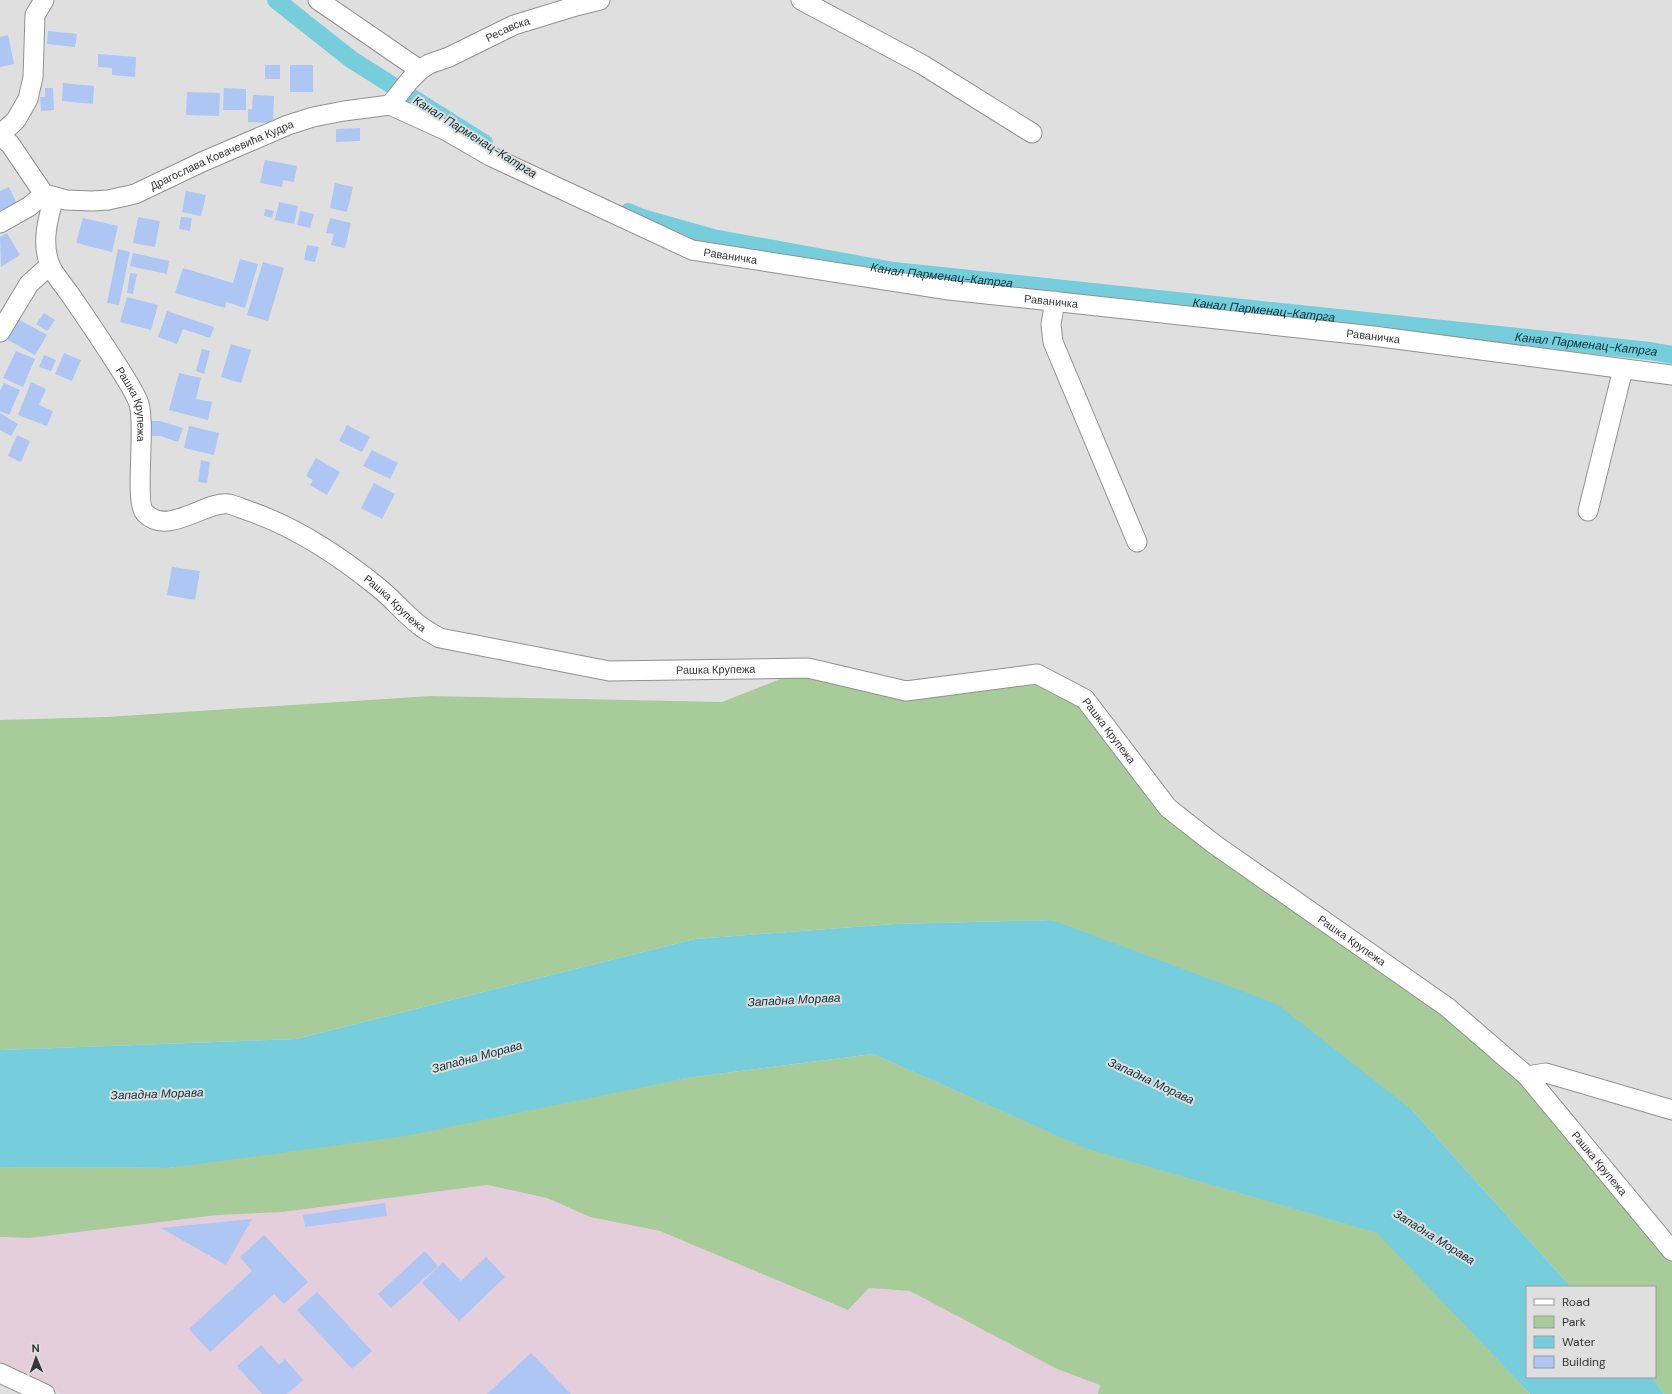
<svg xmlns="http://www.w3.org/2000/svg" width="1672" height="1394" font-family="'DM Sans',sans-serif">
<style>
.industrial{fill:#e4cedc}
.green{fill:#a7cb99}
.water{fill:#76cedd}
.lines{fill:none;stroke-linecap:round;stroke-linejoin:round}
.canal{stroke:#76cedd;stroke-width:18}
.building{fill:#adc6f4}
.minor-casing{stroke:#919192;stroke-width:21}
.minor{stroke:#fff;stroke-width:19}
.labels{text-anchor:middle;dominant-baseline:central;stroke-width:4;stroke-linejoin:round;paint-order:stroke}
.street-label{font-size:11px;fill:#353535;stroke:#dfdfe0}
.water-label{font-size:12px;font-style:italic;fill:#063239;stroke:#dfdfe0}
</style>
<rect width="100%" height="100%" fill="#dfdfe0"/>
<path class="industrial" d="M487,1185L547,1198L590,1217L660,1231L848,1310L869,1288L910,1291L1057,1369L1100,1385L1099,1393L1098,1394H62L0,1362V1237L29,1238L218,1215L283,1212Z"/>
<path class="green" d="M808,668L906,691L1037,674L1085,699L1168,808L1527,1076L1672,1251V1394H1664L1652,1377H1655V1287H1571L1412,1110L1052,920L894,924L695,939L296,1039L0,1050V720L107,717L431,696L722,702Z
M873,1054L1088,1149L1378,1233L1530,1394H1098L1100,1385L1057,1369L910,1291L869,1288L848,1310L660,1231L590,1217L547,1198L487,1185L283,1212L218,1215L29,1238L0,1237V1167L169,1168L687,1078Z"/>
<path class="water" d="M1052,920L1277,1004L1412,1110L1571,1287H1527V1377H1652L1664,1394H1530L1377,1233L1087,1149L873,1054L687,1078L405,1136L169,1168L0,1167V1050L296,1039L695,939L894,924Z"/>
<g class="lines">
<g class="canal">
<path d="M276,0L352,60L484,143"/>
<path id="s1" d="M628,212L642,218L713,238L894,271L1650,351L1672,355"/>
</g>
</g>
<path class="building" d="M48,31L77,34L75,47L47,44Z
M8,35L14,64L0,67V37Z
M98,54L136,57L135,77L112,75V68L98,67Z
M265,65H280V79H265Z
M290,65H313V92H290Z
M63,83L94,86L93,104L62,101Z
M45,88H53L54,110L41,111L40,97H45Z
M224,88L246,89V110H223Z
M187,92L220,93L219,116L186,115Z
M253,95L274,96L273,123L248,122V109H252Z
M360,128V141L336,142V129Z
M265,160L297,166L294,182L283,180L282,187L260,183Z
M335,183L353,187L347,212L330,208Z
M9,187L17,204L0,212V191Z
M186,191L206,195L201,216L182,212Z
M279,202L298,206L294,224L275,220Z
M265,209L274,211L272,218L264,216Z
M300,211L314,214L310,228L297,225Z
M138,217L160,221L155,247L133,243Z
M181,217L192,218L190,231L179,229Z
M83,218L118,226L112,252L76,243Z
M330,218L351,223L345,248L331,245L334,234L326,233Z
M7,233L20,255L1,267L0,237Z
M307,245L319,247L315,262L304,260Z
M118,249L130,252L119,305L107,303Z
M133,253L169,261L167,274L130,266Z
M240,259L258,264L245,308L226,302L225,308L175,293L183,268L233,283Z
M263,262L284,268L268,321L247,315Z
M130,273L137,274L133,294L127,293Z
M127,297L158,305L151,330L120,322Z
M167,311L214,327L210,338L183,329L177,344L158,337Z
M44,313L55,320L47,331L36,324Z
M18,319L47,335L35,355L6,339Z
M231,344L251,350L241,383L221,377Z
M202,349L210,351L204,374L196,371Z
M16,351L35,359L23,387L3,378Z
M64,353L81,360L72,381L55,374Z
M44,355L56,360L51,371L39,367Z
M179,373L201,378L196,399L212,402L208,420L169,410Z
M31,382L46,389L39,405L53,411L47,426L18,415Z
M4,383L20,390L9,415L0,411V391Z
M0,413L18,424L11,436L0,430Z
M151,421H160L183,428L178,442L160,436H152Z
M347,425L370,437L362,452L339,441Z
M189,426L219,433L214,455L184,448Z
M17,435L30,441L21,462L8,456Z
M372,450L398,463L390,479L363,466Z
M316,458L340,472L327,495L310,485L313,480L306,476Z
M201,460L210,462L207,483L198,482Z
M374,483L395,494L382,519L361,508Z
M172,567L200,571L195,600L167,595Z
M385,1203L387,1216L305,1227L303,1215Z
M252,1219L226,1265L161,1228Z
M264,1235L308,1282L284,1304L274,1294L210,1352L189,1329L252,1271L240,1257Z
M425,1251L438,1266L391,1308L378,1294Z
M486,1257L505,1277L459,1321L422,1283L443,1262L461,1281Z
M317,1292L372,1351L352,1369L297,1310Z
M261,1345L279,1365L285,1359L303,1380L287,1394H262L237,1366Z
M531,1353L571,1394H487Z"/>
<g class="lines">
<defs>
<g id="minor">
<path d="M318,0L420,70"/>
<path d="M801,0L923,65L1032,133"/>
<path id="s2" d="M390,105L445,130L490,156L692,250L949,290L1373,336L1672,375"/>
<path d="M0,135L16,120L28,99L33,77L35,15L44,0"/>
<path id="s3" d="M0,136L10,144L44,194L66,200L92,201L108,200L135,194L202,162L288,125L313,117L344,111L390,105L410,80L420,70L429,64L449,57L514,25L576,6L600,0"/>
<path id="s4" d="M54,197C48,218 41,243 50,265C54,275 63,284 69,293C87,319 104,344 121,371C127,381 135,392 139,404C146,427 134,502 145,513C168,537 206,500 229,504C236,506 243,509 249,511C296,527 341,557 379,588C394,600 407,617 423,628C428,631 434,635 440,638L609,671L808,668L906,691L1037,674L1085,699L1168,808L1214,844L1447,1007L1527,1076L1672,1251"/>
<path d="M0,223L30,206L44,194"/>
<path d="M1055,301L1051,324L1053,342L1137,542"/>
<path d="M0,332L29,284L50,265"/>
<path d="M1588,511L1623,369"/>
<path d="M1527,1076L1546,1073L1672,1110"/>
<path d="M0,1373L45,1394"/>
</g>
</defs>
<use href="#minor" class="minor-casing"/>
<use href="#minor" class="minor"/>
</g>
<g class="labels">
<g class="street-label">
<text stroke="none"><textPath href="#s3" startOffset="581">Ресавска</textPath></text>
<text stroke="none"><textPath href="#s3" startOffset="261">Драгослава Ковачевића Кудра</textPath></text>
<text stroke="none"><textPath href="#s2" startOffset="374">Раваничка</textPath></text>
<text stroke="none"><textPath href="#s2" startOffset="698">Раваничка</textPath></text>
<text stroke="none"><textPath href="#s2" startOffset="1022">Раваничка</textPath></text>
<text stroke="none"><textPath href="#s4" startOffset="233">Рашка Крупежа</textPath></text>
<text stroke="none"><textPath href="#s4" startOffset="629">Рашка Крупежа</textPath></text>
<text stroke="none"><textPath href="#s4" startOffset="965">Рашка Крупежа</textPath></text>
<text stroke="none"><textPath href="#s4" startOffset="1384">Рашка Крупежа</textPath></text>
<text stroke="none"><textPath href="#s4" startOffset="1708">Рашка Крупежа</textPath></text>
<text stroke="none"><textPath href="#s4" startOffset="2043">Рашка Крупежа</textPath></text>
</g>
<g class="water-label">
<text transform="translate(475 137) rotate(32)">Канал Парменац-Катрга</text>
<text stroke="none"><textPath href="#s1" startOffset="321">Канал Парменац-Катрга</textPath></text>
<text stroke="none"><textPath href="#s1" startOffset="645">Канал Парменац-Катрга</textPath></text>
<text stroke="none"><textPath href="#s1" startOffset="969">Канал Парменац-Катрга</textPath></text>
<text transform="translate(794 1000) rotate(-3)">Западна Морава</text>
<text transform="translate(477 1057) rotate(-15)">Западна Морава</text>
<text transform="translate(1151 1081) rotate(25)">Западна Морава</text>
<text transform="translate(157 1094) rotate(-2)">Западна Морава</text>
<text transform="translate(1434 1237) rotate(32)">Западна Морава</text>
</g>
</g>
<rect x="1526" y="1286" width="130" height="92" fill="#dfdfe0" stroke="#9b9b9c"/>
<rect x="1534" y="1299" width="20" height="6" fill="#ffffff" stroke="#9b9b9c"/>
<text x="1562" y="1306" font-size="12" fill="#353535">Road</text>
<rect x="1534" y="1316" width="20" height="12" fill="#a7cb99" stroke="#9b9b9c"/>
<text x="1562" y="1326" font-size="12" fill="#353535">Park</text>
<rect x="1534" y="1336" width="20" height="12" fill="#76cedd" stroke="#9b9b9c"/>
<text x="1562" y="1346" font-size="12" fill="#353535">Water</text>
<rect x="1534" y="1356" width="20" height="12" fill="#adc6f4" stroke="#9b9b9c"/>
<text x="1562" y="1366" font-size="12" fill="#353535">Building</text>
<g transform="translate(36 1358) rotate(358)" stroke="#dfdfe0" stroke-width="3" paint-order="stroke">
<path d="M0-3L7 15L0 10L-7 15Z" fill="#353535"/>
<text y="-6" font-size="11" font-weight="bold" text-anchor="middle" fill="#353535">N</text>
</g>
</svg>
